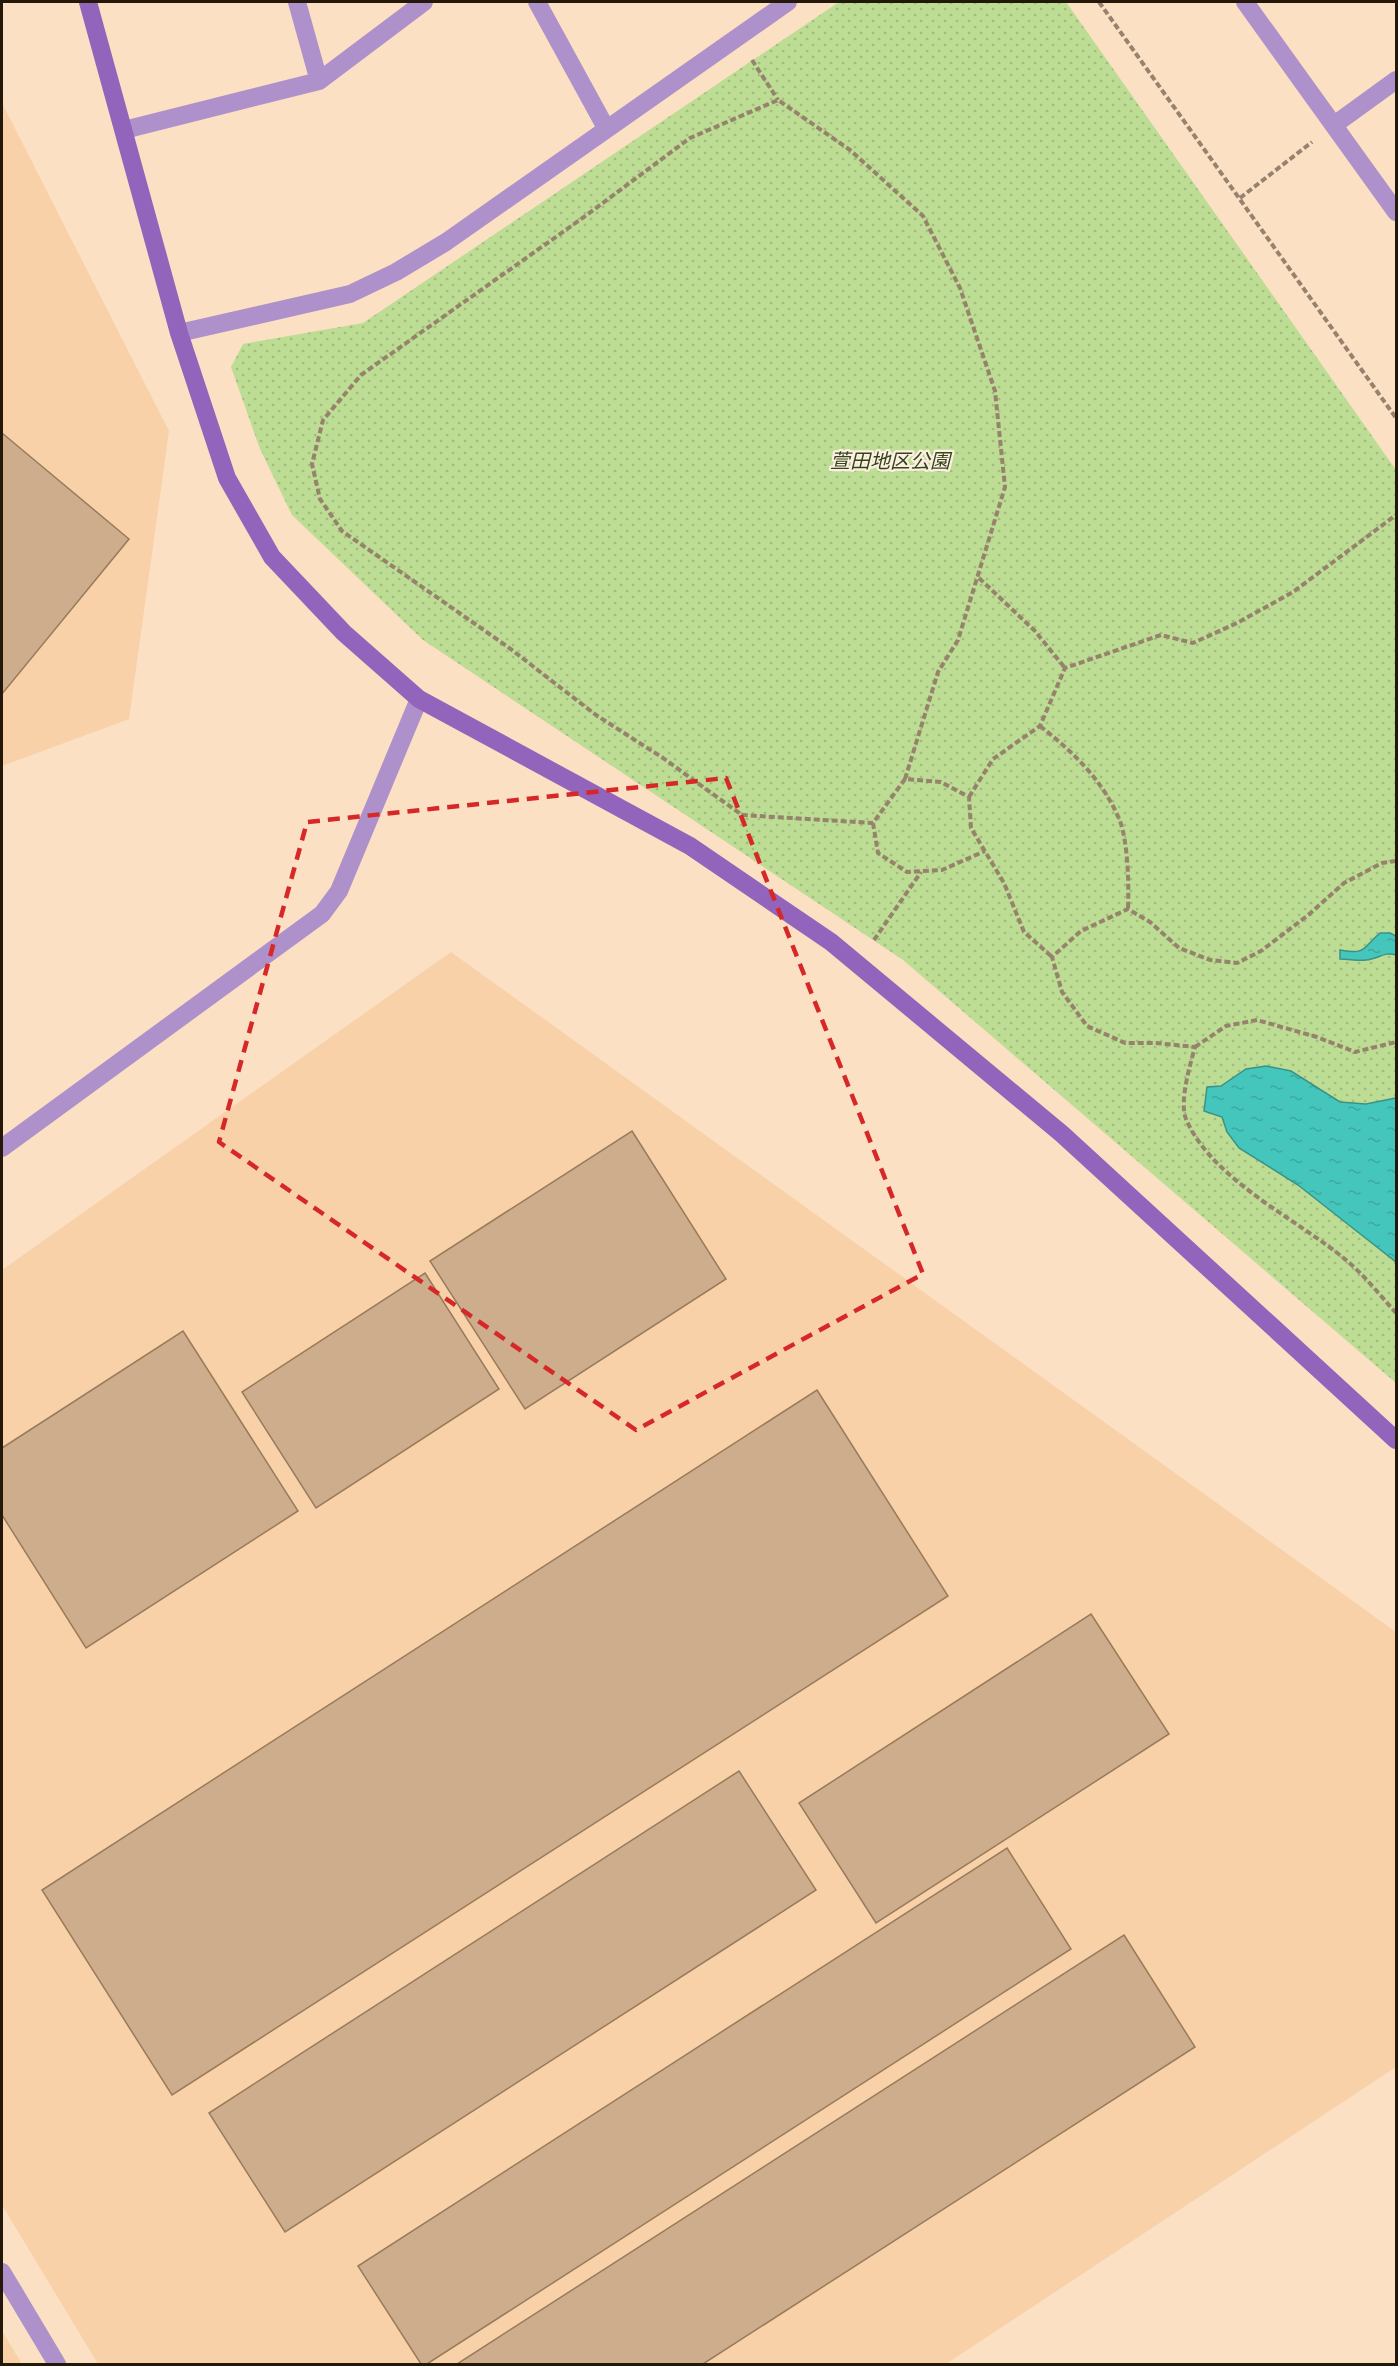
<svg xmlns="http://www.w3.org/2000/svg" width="1398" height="2366" font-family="'Source Serif 4','Noto Sans JP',serif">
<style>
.built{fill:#f8d1a9}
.park{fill:url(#park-dots)}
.water{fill:url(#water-ripples);stroke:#3b9287;stroke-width:1.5}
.building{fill:#cdad8b;stroke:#997b5b;stroke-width:1.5}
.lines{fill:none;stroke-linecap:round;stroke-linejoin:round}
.path{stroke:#96826d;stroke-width:4;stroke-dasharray:6 3;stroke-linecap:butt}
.street{stroke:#ae90ca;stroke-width:18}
.secondary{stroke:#9364bb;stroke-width:18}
.marked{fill:none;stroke:#d62828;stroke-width:4.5;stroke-dasharray:12 8;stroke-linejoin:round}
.labels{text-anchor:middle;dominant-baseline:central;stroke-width:4.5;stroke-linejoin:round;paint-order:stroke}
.park-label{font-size:20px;font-style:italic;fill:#34451b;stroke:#fdf0e2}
</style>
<defs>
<pattern id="park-dots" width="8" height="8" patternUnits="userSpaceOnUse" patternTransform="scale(1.5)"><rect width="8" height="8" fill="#bcdd93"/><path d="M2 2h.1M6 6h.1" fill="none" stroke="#a1bd7d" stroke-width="1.8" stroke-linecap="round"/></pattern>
<pattern id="water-ripples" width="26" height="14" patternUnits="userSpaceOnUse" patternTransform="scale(1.5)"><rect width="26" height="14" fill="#45c6bc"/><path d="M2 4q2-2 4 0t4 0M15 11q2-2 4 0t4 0" fill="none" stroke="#3ca9a0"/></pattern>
</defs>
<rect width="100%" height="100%" fill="#fbe0c4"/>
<path class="built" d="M2,103L169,431L129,719L2,766Z
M451,952L1396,1632V2067L946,2364H98L2,2205V1270Z
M2,2331L22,2364H2Z"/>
<path class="park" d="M839,2H1066L1396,470V1383L903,960L423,640L292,515L260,449L231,367L243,344L363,323Z"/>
<path class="water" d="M1380,933H1390L1396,936V955C1385,951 1378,959 1366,960C1358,961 1349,959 1340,959V950C1367,955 1362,948 1380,933Z
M1266,1066L1291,1071L1340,1102L1366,1104L1396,1098V1262L1298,1185L1239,1148L1227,1132L1222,1117L1204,1111L1207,1087L1221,1086L1246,1069Z"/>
<path class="building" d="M2,433L129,539L2,694Z
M632,1131L726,1279L525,1409L430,1261Z
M425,1273L499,1389L316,1508L242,1392Z
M183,1331L298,1511L86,1648L2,1515V1448Z
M817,1390L948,1596L172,2095L42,1890Z
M1091,1614L1169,1734L876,1923L799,1803Z
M739,1771L816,1890L285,2232L209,2113Z
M1007,1848L1071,1949L427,2364H421L358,2266Z
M1124,1935L1195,2047L703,2364H457Z"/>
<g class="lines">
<path class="path" d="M1099,2L1396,418
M752,60L778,100
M1240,198L1312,142
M979,578L1035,631L1065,668
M1040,726C1073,752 1103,780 1120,821C1128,843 1129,885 1128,909
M905,779L938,672L958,640L1005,487L995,391L960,288L923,216L850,150L778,100L690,138L584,217L361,375L323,420L312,464L320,499L342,531L508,647L596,715L663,758L742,815L873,823L905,779L941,782L969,797L971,828L1004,883L1024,932L1052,957
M969,797L993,759L1040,726L1065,668L1161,635L1193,643L1237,623L1293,592L1396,515
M873,823L878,853L907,872L942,870L985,851
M1396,861L1382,863L1344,883L1307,916L1261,951L1237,963L1210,960L1179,948L1150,922L1128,909L1081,931L1052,957L1062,992L1087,1026L1125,1043H1156L1195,1047C1190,1065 1179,1102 1186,1119C1212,1180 1297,1219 1346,1260C1364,1275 1380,1295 1396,1313
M874,940L921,872
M1195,1047L1226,1026L1257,1020L1317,1037L1355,1052L1396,1042"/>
<path class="street" d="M297,2L319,81
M537,2L606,128
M1245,2L1396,212
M1334,125L1396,80
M124,130L319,81L424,2
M179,333L350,294L396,272L446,242L788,2
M2,1148L322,914L339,891L419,699
M2,2272L57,2364"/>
<path class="secondary" d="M88,2L179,333L227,478L272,557L344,633L419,699L690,846L831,942L1062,1134L1396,1440"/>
</g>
<path class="marked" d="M726,778L923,1274L636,1430L219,1142L307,822Z"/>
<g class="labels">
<g class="park-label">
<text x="890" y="461">萱田地区公園</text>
</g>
</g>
<rect width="1398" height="2366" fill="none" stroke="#24180b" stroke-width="6"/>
</svg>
